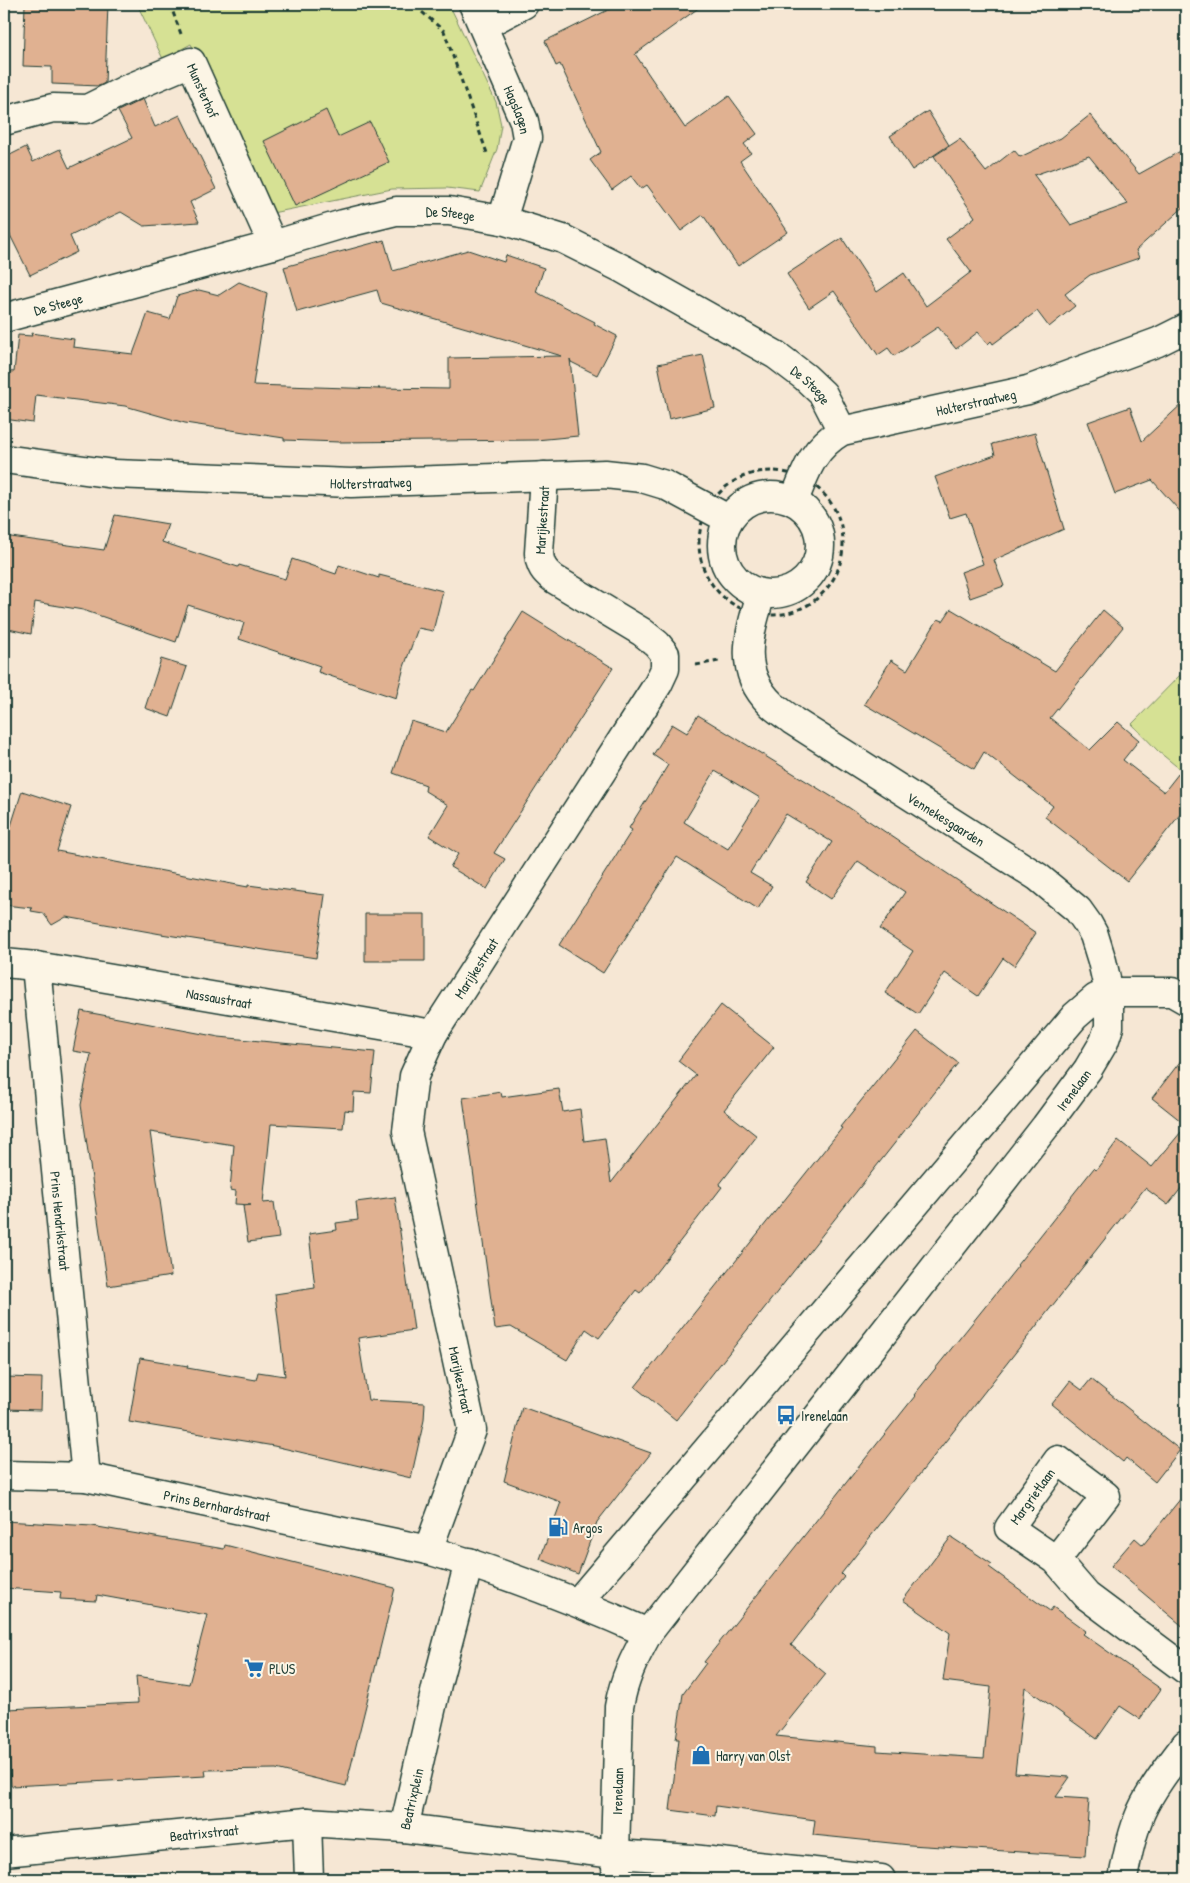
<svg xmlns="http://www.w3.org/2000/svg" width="1190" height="1883" font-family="'Patrick Hand',sans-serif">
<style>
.green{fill:#d6e194;stroke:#7a8f64}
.building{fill:#e0b191;stroke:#1f3d34;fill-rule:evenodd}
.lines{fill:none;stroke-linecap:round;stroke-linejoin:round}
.minor-casing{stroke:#1f3d34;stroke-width:31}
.tertiary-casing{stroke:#1f3d34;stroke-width:31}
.secondary-casing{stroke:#1f3d34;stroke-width:31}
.path{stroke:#1f3d34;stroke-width:3;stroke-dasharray:5 4;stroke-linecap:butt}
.minor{stroke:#fcf5e5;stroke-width:28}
.tertiary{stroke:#fcf5e5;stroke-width:28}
.secondary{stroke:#fcf5e5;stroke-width:28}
.labels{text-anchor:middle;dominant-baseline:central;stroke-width:4;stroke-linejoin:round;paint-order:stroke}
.street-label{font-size:14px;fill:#1f3d34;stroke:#fcf5e5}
.poi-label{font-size:14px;fill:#1f3d34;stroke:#fcf5e5;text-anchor:start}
</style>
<rect width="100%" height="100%" fill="#f6e7d4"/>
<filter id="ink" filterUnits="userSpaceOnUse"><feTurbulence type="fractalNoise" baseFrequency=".02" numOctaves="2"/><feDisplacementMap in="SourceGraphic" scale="10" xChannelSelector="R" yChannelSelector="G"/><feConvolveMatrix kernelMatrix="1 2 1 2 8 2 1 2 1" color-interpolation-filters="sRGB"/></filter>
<g filter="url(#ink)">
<path class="green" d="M137,4H449L496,102L501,125L497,149L480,192L447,188L392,189L272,213L191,44L163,59Z
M1186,669V774L1159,752L1132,724Z"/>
<path class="building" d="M25,4H108L105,83L99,86L52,84V67L23,66Z
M620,4H704L635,54L685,128L729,96L757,134L744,144L751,153L740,161L788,232L738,266L703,215L681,231L647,185L641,189L631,176L612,190L590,160L601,152L560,64L556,66L545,41Z
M143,99L155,127L180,115L216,189L190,202L199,222L144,226L121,212L70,236L77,252L30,275L4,223V158L26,147L33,162L60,149L69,168L132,138L118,111Z
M326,110L338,137L370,122L389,162L295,206L264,141Z
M928,111L949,145L912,170L890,136Z
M1090,115L1139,174L1186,148V205L1136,250L1139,258L1090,275L1065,294L1075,306L1049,327L1037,311L993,344L991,341L988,344L978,332L956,349L938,327L894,356L888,348L878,355L834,291L809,308L787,274L842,238L877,292L904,273L926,306L971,272L946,239L975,217L934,156L960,139L986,172L1014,150L1020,157L1061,138ZM1089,156L1128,204L1071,225L1034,175Z
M384,240L393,271L468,250L504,262L506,255L544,268L536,292L595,322L594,324L617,336L597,375L571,362L570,359L578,436L536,440L339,442L284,440V438L185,423L125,406L36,395L33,423L4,419V371L14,372L18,335L32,336L31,333L74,339L73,347L133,354L148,313L170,319L177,296L199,290L219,295L239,282L267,293L253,385L380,389L378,388L449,389V358L562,356L381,303L377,290L297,312L284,267Z
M703,355L715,408L669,419L658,364Z
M1186,400V518L1152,480L1115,494L1088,422L1130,407L1142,441Z
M1035,433L1064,529L994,560L1004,586L970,598L961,572L983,564L966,513L950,518L935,477L995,455L992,444Z
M115,515L168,524L162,542L238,567L239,565L285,579L292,559L336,574L339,565L379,578V575L443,591L433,631L418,628L404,667L396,698L318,672L320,666L239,639L244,623L188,605L176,642L83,610L35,602L31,634L4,628V536L104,550Z
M951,609L1055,671L1103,610L1123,627L1050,718L1090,750L1118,722L1139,740L1123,760L1164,792L1186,764V807L1127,881L1045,817L1053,806L984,752L974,769L864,704L891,660L907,670L938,619L943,621Z
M523,612L613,668L494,853L505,859L487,889L450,867L458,854L429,836L448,805L425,791L426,785L393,773L411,721L446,732L472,690L474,691Z
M161,659L187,667L170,717L145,708Z
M698,715L842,803L1036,933L1014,966L1003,958L978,996L945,973L918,1014L885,993L913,951L880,929L905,892L858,861L831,899L806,882L832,842L786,814L750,873L772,886L758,909L677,857L603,973L559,945L632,830L629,828L668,765L653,755L672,724L687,733ZM715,771L760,798L728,849L684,822Z
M22,791L71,807L57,851L248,887V885L325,895L316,958L161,934L66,917L52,925L43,913L31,911L32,908L4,905V828L10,829Z
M365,914H425V961H365Z
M721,1005L774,1047L724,1110L757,1136L719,1185L722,1187L640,1293L636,1290L599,1338L586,1329L567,1360L511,1327L495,1329L463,1098L501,1092L502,1097L559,1089L563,1112L580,1109L584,1141L605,1138L611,1183L696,1075L678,1061Z
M81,1011L219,1037L375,1052L371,1093L354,1092L353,1111L345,1110L343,1128L271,1124L263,1203L274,1202L279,1238L248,1242L243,1206L251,1205L235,1204L236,1191L230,1190L234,1145L150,1132L171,1276L108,1286L81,1105L91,1054L73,1051Z
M917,1031L958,1063L676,1420L635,1387L842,1128L840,1127Z
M1186,1054V1125L1152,1098Z
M1186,1126V1182L1168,1205L1145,1188L841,1574L844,1577L791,1645L826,1674L776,1736L877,1746V1751L984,1758L991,1687L943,1681L950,1633L903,1600L951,1537L992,1564L989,1567L1037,1602L1050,1611L1053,1607L1086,1631L1083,1634L1161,1689L1140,1719L1120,1706L1097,1739L1025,1687L1015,1773L1070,1777L1056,1797L1089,1799L1085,1856L910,1845L813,1835L815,1820L716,1806L715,1816L670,1810L679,1739H676L683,1694L706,1663L704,1662L915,1396L914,1395L1018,1266L1017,1265L1094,1168L1096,1170L1118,1140L1152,1167Z
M395,1197L414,1330L358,1338L368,1400L425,1403L424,1420L411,1478L274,1446L129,1422L140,1358L188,1366L187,1368L256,1380L258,1372L285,1376L275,1294L315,1288L309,1234L337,1230L336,1223L358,1220L356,1202Z
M4,1377L42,1378L41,1410L4,1409Z
M1091,1379L1180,1450L1155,1482L1126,1458L1123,1462L1052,1404L1070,1381L1082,1390Z
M522,1407L651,1453L597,1522L578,1574L540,1559L561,1502L504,1481Z
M1186,1492V1629L1111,1566L1135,1538L1143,1545Z
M4,1521L92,1526L224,1549L225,1545L395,1588L346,1786L276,1769L205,1770L206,1776L11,1786L7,1709L138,1703L136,1676L189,1684L207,1615L97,1595L96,1601L60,1599L61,1592L4,1588Z"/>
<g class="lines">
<defs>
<g id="minor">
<path id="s1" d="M473,4L524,121L527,138L502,220"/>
<path d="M484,25L524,4"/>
<path id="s2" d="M4,121L53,108L87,109L125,90L191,62L273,245"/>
<path id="s3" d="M4,318L273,245L343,224L396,211H449L502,220L563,239L623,269L776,355L805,377L823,394L842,431"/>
<path id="s4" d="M4,963L36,966L433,1034"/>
<path id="s5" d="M36,966L86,1477"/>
<path id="s6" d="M4,1475L86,1477L428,1550C504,1573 576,1601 648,1633"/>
<path id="s7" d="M428,1550L472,1430L407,1131L414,1076L433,1034L658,684L665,669V654L657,644L642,632L554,579C544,571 540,566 539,553L544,476"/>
<path d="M1056,1560L1106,1496L1058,1460L1009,1528L1056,1560L1087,1596L1186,1670"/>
<path d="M578,1602L1075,1016L1096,998L1109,992H1172L1186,1000"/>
<path d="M307,1822L309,1879"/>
<path id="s8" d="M404,1828L437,1684L469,1562"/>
<path id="s9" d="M4,1852L307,1822L404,1828L615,1854L692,1859L881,1879"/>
<path d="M1123,1879C1127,1856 1132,1833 1141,1812C1152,1788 1170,1765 1186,1744"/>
</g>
<g id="tertiary">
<path id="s10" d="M4,459L114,474L351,483L605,474L642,478L665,485L728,519"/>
</g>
<g id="secondary">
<circle cx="771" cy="545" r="49"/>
<path id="s11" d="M794,501C806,470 813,448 842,431L1028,390L1158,342L1186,328"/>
<path id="s12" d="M617,1879L615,1854L619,1707C624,1678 634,1659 648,1633L1045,1127L1088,1069L1104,1042L1109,1027V992L1102,961L1094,935L1088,924L1078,910L1038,877L793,721C786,715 777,710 771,704C737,671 749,634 761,594"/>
</g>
</defs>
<use href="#minor" class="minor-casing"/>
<use href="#tertiary" class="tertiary-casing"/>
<use href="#secondary" class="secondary-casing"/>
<path class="path" d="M170,4L181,34
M418,4L422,12L444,31L487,153L489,155
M699 543a72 72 0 1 1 144 0a72 72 0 1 1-144 0Z
M696,665L719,661"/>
<use href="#minor" class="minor"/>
<use href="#tertiary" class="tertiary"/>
<use href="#secondary" class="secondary"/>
</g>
</g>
<defs>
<symbol id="bus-bare" viewBox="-9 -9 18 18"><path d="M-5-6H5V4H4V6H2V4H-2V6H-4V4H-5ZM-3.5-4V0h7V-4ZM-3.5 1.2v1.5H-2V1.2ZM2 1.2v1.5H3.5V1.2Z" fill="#1f6fb2" stroke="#fcf5e5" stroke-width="2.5" paint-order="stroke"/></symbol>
<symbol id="fuel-bare" viewBox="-9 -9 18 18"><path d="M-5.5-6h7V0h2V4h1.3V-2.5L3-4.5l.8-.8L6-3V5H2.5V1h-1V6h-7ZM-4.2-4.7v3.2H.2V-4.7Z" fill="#1f6fb2" stroke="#fcf5e5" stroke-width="2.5" paint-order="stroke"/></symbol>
<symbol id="supermarket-bare" viewBox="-9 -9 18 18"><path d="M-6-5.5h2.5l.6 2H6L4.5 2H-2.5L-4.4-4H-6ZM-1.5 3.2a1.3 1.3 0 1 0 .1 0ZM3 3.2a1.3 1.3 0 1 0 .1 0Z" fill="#1f6fb2" stroke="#fcf5e5" stroke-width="2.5" paint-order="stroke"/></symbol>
<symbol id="shop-bare" viewBox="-9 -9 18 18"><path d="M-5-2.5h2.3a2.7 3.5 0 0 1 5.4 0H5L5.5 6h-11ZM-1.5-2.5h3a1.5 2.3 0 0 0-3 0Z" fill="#1f6fb2" stroke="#fcf5e5" stroke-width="2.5" paint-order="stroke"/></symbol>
</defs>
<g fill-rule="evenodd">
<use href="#bus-bare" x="772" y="1401" width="28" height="28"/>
<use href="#fuel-bare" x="544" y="1513" width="28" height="28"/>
<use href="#supermarket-bare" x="240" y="1654" width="28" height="28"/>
<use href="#shop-bare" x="687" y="1741" width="28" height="28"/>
</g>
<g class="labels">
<g class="street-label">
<text stroke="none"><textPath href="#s2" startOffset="230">Munsterhof</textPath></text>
<text stroke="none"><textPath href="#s1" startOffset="115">Hagslagen</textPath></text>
<text stroke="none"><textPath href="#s3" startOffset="461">De Steege</textPath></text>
<text stroke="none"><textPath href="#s3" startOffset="56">De Steege</textPath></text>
<text stroke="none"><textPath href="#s3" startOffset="866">De Steege</textPath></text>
<text stroke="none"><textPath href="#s11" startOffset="224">Holterstraatweg</textPath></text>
<text stroke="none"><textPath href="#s10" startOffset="368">Holterstraatweg</textPath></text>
<text stroke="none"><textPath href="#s7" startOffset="1182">Marijkestraat</textPath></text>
<text transform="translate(946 819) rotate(32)">Vennekesgaarden</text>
<text stroke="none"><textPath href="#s7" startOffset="614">Marijkestraat</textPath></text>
<text stroke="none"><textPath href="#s4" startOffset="218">Nassaustraat</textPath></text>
<text stroke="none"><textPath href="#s12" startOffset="942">Irenelaan</textPath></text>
<text stroke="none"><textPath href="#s5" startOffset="256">Prins Hendrikstraat</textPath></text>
<text transform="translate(461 1380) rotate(78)">Marijkestraat</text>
<text transform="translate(1032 1496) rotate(-54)">Margrietlaan</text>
<text stroke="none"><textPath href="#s6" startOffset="216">Prins Bernhardstraat</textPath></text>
<text stroke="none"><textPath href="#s12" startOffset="88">Irenelaan</textPath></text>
<text stroke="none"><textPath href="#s8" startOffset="30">Beatrixplein</textPath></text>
<text stroke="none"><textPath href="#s9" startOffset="201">Beatrixstraat</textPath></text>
</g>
<g class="poi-label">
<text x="801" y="1415">Irenelaan</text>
<text x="573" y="1527">Argos</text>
<text x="269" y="1668">PLUS</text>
<text x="716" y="1755">Harry van Olst</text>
</g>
</g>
<rect width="1190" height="1883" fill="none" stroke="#fcf5e5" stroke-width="20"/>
<rect x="10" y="10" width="1170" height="1863" fill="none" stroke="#1f3d34" stroke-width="2" filter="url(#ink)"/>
</svg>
